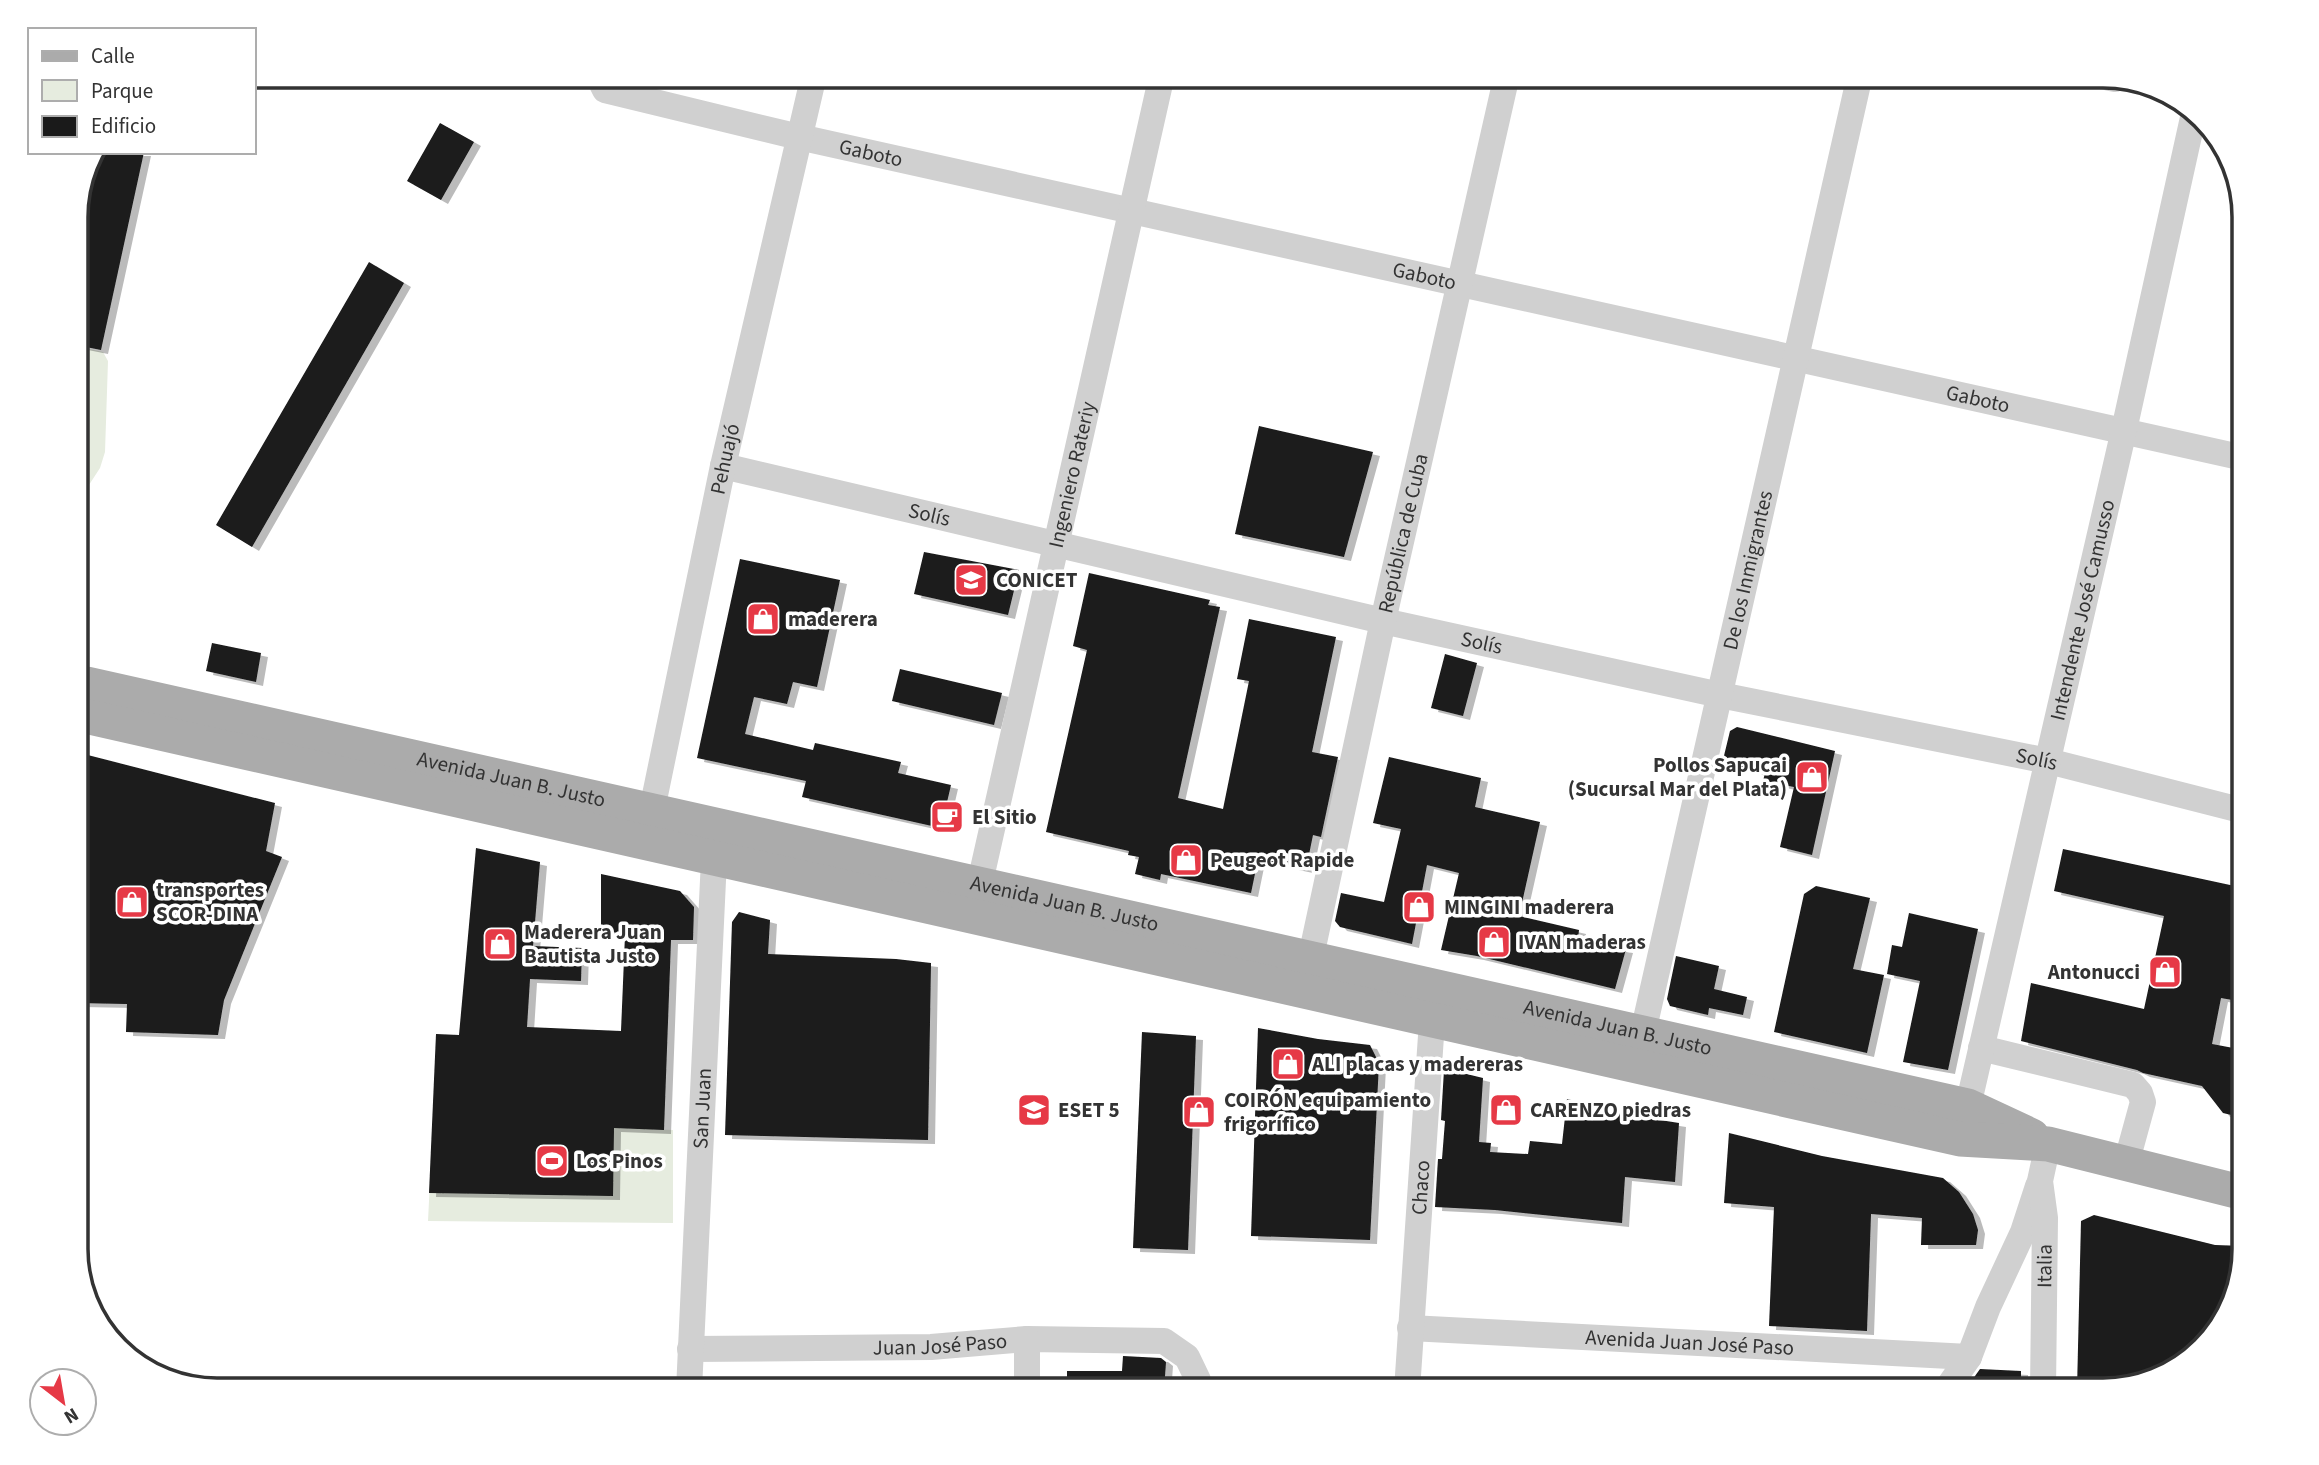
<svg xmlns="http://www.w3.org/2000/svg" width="2319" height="1465" font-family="'Source Sans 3',sans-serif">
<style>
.green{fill:#e6ecdf}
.building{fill:#1a1a1a;filter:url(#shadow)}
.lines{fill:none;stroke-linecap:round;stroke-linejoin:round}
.minor{stroke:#d0d0d0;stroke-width:26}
.major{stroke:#ababab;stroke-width:35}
.labels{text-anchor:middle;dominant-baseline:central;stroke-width:7;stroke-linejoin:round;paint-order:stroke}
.street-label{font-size:21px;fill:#333;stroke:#fff}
.poi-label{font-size:21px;font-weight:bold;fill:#333;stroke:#fff;text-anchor:start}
.rim{fill:none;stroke:#333;stroke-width:3.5}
</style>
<defs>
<filter id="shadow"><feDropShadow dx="7" dy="4" stdDeviation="0" flood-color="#0004"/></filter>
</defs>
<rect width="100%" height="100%" fill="#fff"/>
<path class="green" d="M76,346L103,352L108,361L105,452L100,468L76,505Z
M433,1120L673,1130V1223L428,1221Z"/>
<path class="building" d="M440,123L474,142L441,200L407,181Z
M93,152H144L101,350L76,345V208L86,162Z
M369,262L404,283L252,547L216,525Z
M1259,426L1373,452L1344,557L1235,534Z
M924,552L1019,570L1008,615L914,594Z
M740,559L840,580L817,687L793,682L787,704L754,697L745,734L813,750L815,743L901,762L898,773L951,785L941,828L802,797L806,781L697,758Z
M1089,573L1210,600L1208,605L1220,607L1178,798L1223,809L1249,681L1237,679L1249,619L1336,637L1312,752L1338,757L1321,837L1313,835L1306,869L1258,859L1251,893L1161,874L1160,880L1135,874L1139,857L1128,855L1129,851L1046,832L1087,650L1073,646Z
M212,643L261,653L256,682L206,671Z
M1445,654L1477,663L1463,716L1431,708Z
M900,669L1002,693L994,725L892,701Z
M1737,727L1835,751L1812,855L1780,847L1794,787L1763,781L1765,773L1722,764L1730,731Z
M76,752L275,803L266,851L282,857L224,1000L218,1035L126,1032L127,1004L76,1003Z
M1389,757L1481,778L1475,807L1540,822L1519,916L1579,930L1578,938L1626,949L1615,989L1477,956L1441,950L1459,873L1427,865L1412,944L1340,927L1335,921L1341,893L1384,902L1401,829L1373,823Z
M476,848L540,862L533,946L582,948L581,981L530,979L527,1027L621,1031L625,935L601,929V874L680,891L694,907L693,940H671L664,1130L614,1128L613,1196L429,1193L436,1034L459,1035Z
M2063,849L2244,888V1002L2221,998L2212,1044L2244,1050V1118L2223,1113L2202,1086L2143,1073L2137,1070L2021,1041L2031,983L2144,1009L2164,916L2054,891Z
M1816,886L1870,898L1853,969L1884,975L1867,1053L1774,1032L1804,894Z
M739,912L770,920L768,954L896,959L931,963L928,1140L725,1135L732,922Z
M1909,913L1978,929L1948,1070L1903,1062L1920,981L1887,974L1892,945L1902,947Z
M1676,956L1719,966L1714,989L1747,997L1743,1015L1709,1008L1708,1015L1670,1006L1667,999Z
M1258,1028L1318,1039L1370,1045L1379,1063L1370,1240L1251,1236Z
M1142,1032L1196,1036L1188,1250L1133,1248Z
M1446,1069L1483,1078L1479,1142L1491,1143L1490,1152L1528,1154L1530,1141L1562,1144L1567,1099L1628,1113V1115L1679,1123L1675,1182L1625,1177L1622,1223L1495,1210L1435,1207L1438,1159H1442L1445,1121L1441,1120L1444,1070Z
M1729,1133L1822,1156L1943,1178L1959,1192L1973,1214L1978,1230L1976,1245H1921L1922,1218L1871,1214L1867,1331L1769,1326L1774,1207L1724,1203Z
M2094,1215L2215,1245L2244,1246V1249L2220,1327L2173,1371L2103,1390H2077L2081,1221Z
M1123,1356L1161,1358L1166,1362L1164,1390H1067V1371H1122Z
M1980,1369L2021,1371V1390H1965Z"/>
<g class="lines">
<g class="minor">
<path id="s1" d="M603,75L602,84L605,90L799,137L2244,458"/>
<path d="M2096,75L2115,79"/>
<path id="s2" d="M723,466L1383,621L1720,695L2048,761L2244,811"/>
<path id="s3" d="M648,829L723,466L814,75"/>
<path id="s4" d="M976,900L1162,75"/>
<path id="s5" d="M1307,975L1383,621L1507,75"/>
<path d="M1981,1048L2133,1085L2140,1093L2143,1102L2126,1164"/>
<path id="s6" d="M1639,1050L1860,75"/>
<path id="s7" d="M1968,1106L2124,430L2194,113"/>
<path id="s8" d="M1410,1328L1969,1357"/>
<path id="s9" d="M690,1349L931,1347L1027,1339L1164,1341L1187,1357L1198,1380L1197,1390"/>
<path id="s10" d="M689,1390L714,859L718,842"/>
<path d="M1027,1390V1339"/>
<path id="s11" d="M1407,1390L1432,1021L1436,1003"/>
<path d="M1946,1390L1969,1357L1988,1307L2023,1232L2038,1186"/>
<path id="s12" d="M2043,1390L2045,1218L2040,1181L2048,1144"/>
</g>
<g class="major">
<path id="s13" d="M76,686L87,684L1968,1106L2032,1136"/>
<path d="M76,714L1960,1139L2048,1144L2244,1193"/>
</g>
</g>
<defs>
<symbol id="university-square" viewBox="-11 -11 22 22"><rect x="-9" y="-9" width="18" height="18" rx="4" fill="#e63946" stroke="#fff"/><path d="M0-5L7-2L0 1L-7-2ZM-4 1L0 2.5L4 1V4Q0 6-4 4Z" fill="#fff"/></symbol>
<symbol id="shop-square" viewBox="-11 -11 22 22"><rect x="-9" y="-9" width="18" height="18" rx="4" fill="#e63946" stroke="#fff"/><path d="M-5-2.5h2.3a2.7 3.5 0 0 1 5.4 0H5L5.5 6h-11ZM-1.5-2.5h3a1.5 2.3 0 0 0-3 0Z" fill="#fff"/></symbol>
<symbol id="cafe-square" viewBox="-11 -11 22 22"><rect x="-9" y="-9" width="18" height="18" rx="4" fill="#e63946" stroke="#fff"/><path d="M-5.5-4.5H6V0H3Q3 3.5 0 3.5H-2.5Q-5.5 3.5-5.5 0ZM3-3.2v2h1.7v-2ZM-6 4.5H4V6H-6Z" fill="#fff"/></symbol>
<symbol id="school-square" viewBox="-11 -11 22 22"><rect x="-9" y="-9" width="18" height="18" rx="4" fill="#e63946" stroke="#fff"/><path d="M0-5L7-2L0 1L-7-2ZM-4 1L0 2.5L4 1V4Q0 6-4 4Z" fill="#fff"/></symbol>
<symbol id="stadium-square" viewBox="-11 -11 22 22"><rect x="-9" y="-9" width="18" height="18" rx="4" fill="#e63946" stroke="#fff"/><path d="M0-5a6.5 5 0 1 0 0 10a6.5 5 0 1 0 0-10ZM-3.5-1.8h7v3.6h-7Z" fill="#fff"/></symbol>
</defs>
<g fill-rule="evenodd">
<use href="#university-square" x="952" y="561" width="38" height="38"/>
<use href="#shop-square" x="744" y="600" width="38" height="38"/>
<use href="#shop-square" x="1793" y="758" width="38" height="38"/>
<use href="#cafe-square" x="928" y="798" width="38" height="38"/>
<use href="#shop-square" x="1167" y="841" width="38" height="38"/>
<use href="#shop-square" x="113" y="883" width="38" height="38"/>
<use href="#shop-square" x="1400" y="888" width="38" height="38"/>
<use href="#shop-square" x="1475" y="923" width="38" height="38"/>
<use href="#shop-square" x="481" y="925" width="38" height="38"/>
<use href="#shop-square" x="2146" y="953" width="38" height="38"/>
<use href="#shop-square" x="1269" y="1045" width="38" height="38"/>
<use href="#school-square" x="1015" y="1091" width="38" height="38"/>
<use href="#shop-square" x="1487" y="1091" width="38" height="38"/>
<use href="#shop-square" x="1180" y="1093" width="38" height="38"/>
<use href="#stadium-square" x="533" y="1142" width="38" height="38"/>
</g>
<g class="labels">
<g class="street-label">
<text stroke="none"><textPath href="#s1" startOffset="289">Gaboto</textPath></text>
<text stroke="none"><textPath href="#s1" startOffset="856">Gaboto</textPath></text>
<text stroke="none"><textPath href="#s1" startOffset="1423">Gaboto</textPath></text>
<text stroke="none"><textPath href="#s3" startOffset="378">Pehuajó</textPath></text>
<text stroke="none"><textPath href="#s4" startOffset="436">Ingeniero Rateriy</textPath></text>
<text stroke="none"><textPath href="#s2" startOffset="212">Solís</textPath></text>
<text stroke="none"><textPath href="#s5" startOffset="452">República de Cuba</textPath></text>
<text stroke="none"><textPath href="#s6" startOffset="492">De los Inmigrantes</textPath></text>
<text stroke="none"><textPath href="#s7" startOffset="509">Intendente José Camusso</textPath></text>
<text stroke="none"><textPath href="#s2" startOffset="779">Solís</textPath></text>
<text stroke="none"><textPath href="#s2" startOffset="1346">Solís</textPath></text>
<text stroke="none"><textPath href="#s13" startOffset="446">Avenida Juan B. Justo</textPath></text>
<text stroke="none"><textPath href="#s13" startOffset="1013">Avenida Juan B. Justo</textPath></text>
<text stroke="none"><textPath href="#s13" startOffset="1580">Avenida Juan B. Justo</textPath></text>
<text stroke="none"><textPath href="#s10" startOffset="282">San Juan</textPath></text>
<text stroke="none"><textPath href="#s11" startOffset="203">Chaco</textPath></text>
<text stroke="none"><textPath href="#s12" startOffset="124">Italia</textPath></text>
<text stroke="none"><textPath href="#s8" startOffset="280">Avenida Juan José Paso</textPath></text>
<text stroke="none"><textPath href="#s9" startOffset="250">Juan José Paso</textPath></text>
</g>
<g class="poi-label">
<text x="996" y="580">CONICET</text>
<text x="788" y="619">maderera</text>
<text x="1787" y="765" text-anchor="end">Pollos Sapucai<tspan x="1787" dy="24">(Sucursal Mar del Plata)</tspan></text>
<text x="972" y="817">El Sitio</text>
<text x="1210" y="860">Peugeot Rapide</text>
<text x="156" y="890">transportes<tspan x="156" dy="24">SCOR-DINA</tspan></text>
<text x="1444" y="907">MINGINI maderera</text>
<text x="524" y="932">Maderera Juan<tspan x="524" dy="24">Bautista Justo</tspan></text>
<text x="1518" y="942">IVAN maderas</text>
<text x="2140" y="972" text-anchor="end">Antonucci</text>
<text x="1312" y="1064">ALI placas y madereras</text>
<text x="1224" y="1100">COIRÓN equipamiento<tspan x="1224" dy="24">frigorífico</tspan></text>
<text x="1058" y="1110">ESET 5</text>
<text x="1530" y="1110">CARENZO piedras</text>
<text x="576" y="1161">Los Pinos</text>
</g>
</g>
<path d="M0 0H2319V1465H0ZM217 88H2103A129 129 0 0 1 2232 217V1249A129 129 0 0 1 2103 1378H217A129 129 0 0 1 88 1249V217A129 129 0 0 1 217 88Z" fill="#fff" fill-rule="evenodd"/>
<path class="rim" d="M217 88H2103A129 129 0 0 1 2232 217V1249A129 129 0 0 1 2103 1378H217A129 129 0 0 1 88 1249V217A129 129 0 0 1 217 88Z"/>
<rect x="28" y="28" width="228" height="126" fill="#ffffff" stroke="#adadad" stroke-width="2"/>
<rect x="42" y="51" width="35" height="10" fill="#ababab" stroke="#adadad" stroke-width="2"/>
<text x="91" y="63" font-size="21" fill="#333333">Calle</text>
<rect x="42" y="80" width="35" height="21" fill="#e6ecdf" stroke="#adadad" stroke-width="2"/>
<text x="91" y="98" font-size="21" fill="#333333">Parque</text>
<rect x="42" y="116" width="35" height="21" fill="#1a1a1a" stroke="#adadad" stroke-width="2"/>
<text x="91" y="133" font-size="21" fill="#333333">Edificio</text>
<g transform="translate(63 1402) rotate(149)"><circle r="33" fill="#ffffff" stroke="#adadad" stroke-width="2"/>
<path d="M0-5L12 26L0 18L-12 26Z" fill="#e63946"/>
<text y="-10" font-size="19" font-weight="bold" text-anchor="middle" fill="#333333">N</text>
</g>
</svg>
